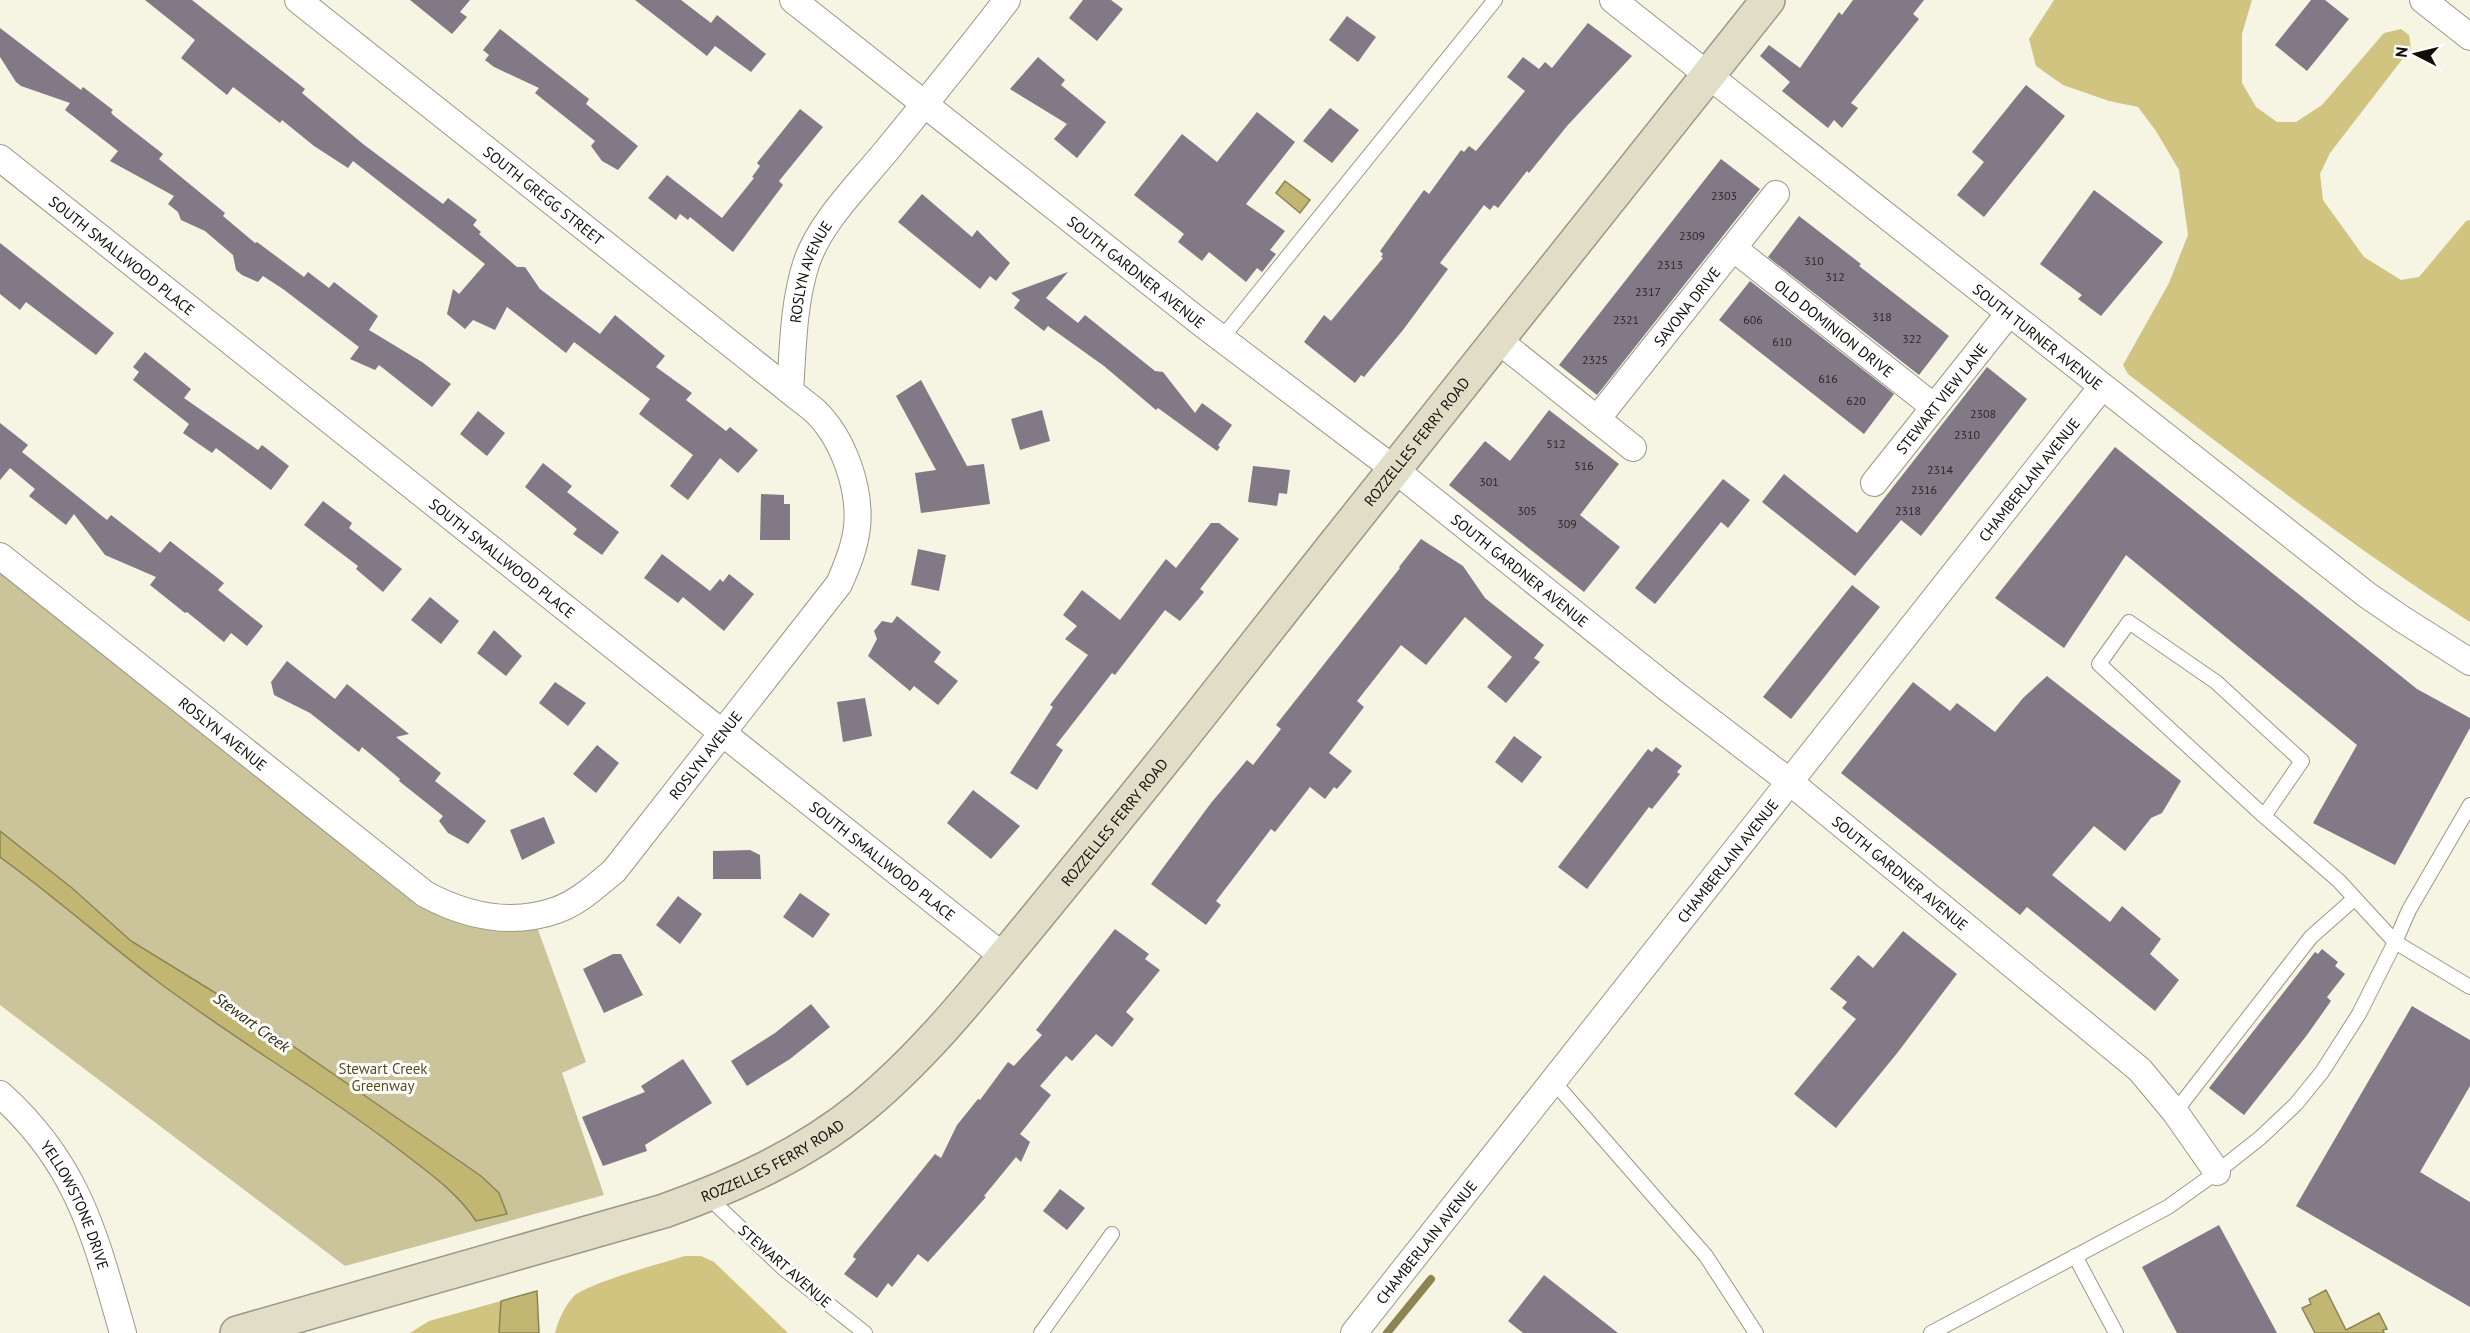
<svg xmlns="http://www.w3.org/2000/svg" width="2470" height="1333" font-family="'PT Sans',sans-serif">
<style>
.green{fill:#cbc39a}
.forest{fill:#d1c481}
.water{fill:#c2b673;stroke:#8c8453;stroke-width:1.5}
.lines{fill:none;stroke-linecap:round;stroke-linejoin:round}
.stream{stroke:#8c8453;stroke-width:8}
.building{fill:#817986}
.lane-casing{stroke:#9a9888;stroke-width:16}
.street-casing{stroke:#9a9888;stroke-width:28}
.secondary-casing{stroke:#9a9888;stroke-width:36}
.lane{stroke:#fff;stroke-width:14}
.street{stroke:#fff;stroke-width:26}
.secondary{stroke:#e2ddc7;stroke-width:33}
.labels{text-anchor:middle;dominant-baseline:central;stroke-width:6;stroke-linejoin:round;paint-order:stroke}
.number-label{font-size:12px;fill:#2c2928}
.street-label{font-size:15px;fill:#0f0e09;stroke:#fff}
.park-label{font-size:15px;fill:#584e1b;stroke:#fff}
.water-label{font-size:16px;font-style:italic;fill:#332d0f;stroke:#fff}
</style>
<rect width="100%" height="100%" fill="#f6f4e3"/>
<path class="green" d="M0,566L415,896L537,927L586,1062L562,1073L604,1195L345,1266L0,1005Z"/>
<path class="forest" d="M2054,0H2252L2242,34V83L2256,107L2277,122H2296L2322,105L2384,33L2401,29L2409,35L2411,48L2330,153L2320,174L2323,200L2364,257L2401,280L2419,277L2466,221L2470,220V622C2351,546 2240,460 2128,374L2123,365L2169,283L2188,235L2179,170L2156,131L2138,107L2109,101L2063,85L2036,66L2029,39Z
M685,1256H701L714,1262L788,1333H555C559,1319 564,1307 574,1296C589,1283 662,1263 685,1256Z
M501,1301L499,1333H410L429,1321Z"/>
<path class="water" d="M1285,181L1310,200L1300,213L1276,193Z
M0,831L72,888L131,941L222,997L481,1176L499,1193L507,1214L476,1221C456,1190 422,1168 393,1145C315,1086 231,1037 153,978C102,939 53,895 0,857Z
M2326,1290L2346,1330L2379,1313L2387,1329L2383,1330L2384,1333H2315L2302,1308L2311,1304L2309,1299Z
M537,1291L539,1333H499L501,1301Z"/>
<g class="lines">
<path class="stream" d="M1387,1333L1431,1279"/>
</g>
<path class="building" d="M145,0H192L305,89L302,93L363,144L443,204L448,198L477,220L473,225L481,232L479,234L517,267H525L540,289L600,334L615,315L665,356L656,367L692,393L686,400L726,431L730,427L758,450L754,455L738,473L720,458L688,500L670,486L693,455L639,414L650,399L574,342L566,353L507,307L495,330L473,320L465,329L447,314L453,289L459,294L485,264L353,161L348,168L314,146L282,120L280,123L233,87L227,95L181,58L195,40Z
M410,0H470L460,12L467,17L452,34Z
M635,0H681L711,23L717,15L766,54L751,72L715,46L707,56Z
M1083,0H1111L1123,9L1097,41L1069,18Z
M1853,0H1924L1913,14L1919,19L1851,103L1858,108L1842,128L1834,120L1828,128L1782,91L1790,82L1760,56L1769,45L1800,68L1839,12L1842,15Z
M2311,0H2325L2349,19L2307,71L2275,45Z
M1347,16L1376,37L1358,62L1329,40Z
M1588,23L1632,56L1567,126L1529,173L1527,171L1498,208L1494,205L1490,210L1484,205L1440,263L1448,269L1403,330L1364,377L1361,375L1355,383L1304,342L1324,315L1331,321L1383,258L1381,257L1383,254L1380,251L1424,190L1429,194L1461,150L1464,152L1469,146L1476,151L1525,91L1507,77L1523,57L1539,69L1545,62L1552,68Z
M0,28L81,90L83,87L113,110L111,112L113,115L163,154L159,159L225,213L223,216L255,243L257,242L304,277L308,272L329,288L334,282L378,316L369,330L422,362L451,384L432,407L379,365L375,370L350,359L359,347L283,289L263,276L258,282L242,275L236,270L233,255L205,231L181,220L178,212L168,204L174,196L110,161L118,151L65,110L70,103L21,86L16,82L0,57Z
M500,29L589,99L586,104L638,146L618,170L602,161L591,146L595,141L535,93L539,88L494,67L485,60L489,55L483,50Z
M1038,57L1065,80L1061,85L1106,122L1077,158L1054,139L1067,124L1010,89Z
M2026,85L2065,116L1984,217L1957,195L1984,162L1972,152Z
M1330,108L1359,130L1332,163L1303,141Z
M800,109L823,127L779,181L783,185L733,252L690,217L688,220L680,214L676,220L648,198L667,175L722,218L754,178L752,177L760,166L757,163Z
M1257,112L1295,142L1246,204L1285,231L1270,250L1276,254L1262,272L1257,268L1246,282L1209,252L1202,261L1178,242L1184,234L1134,195L1182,134L1217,162Z
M1721,159L1760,189L1597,395L1559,365Z
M2094,190L2163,242L2101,316L2078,299L2082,295L2040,264Z
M922,194L972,237L977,230L1010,263L996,281L990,276L980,289L898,222Z
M1799,216L1861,264L1859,266L1949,336L1919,375L1768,257Z
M0,243L114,333L96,355L26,302L20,310L0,294Z
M1068,272L1046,298L1078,323L1085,315L1155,371L1163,372L1195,413L1202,403L1232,425L1218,445L1220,447L1217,451L1158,408L1156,410L1104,366L1048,326L1044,331L1014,308L1020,300L1011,293Z
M1750,281L1894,394L1864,434L1719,320Z
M145,352L191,389L184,398L258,450L262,445L289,466L271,490L216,448L212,453L183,433L189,424L133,380L139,372L133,367Z
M1987,367L2027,399L1921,536L1901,520L1855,576L1762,502L1784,474L1857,533Z
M921,380L967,466L984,464L990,504L921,513L915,473L936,470L896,396Z
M1042,410L1050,441L1020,450L1011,419Z
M1549,410L1619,464L1580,515L1620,547L1584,592L1449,485L1485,441L1510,461Z
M478,411L505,433L487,456L460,434Z
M0,423L28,445L22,452L107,520L111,515L160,553L170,541L224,583L218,590L263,626L247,646L231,633L224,642L187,612L185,613L150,585L156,577L105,555L74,514L66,525L29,496L35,489L10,468L0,480Z
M2115,447L2417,689L2470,718V728L2395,865L2313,823L2357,745L2126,555L2064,648L1995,598Z
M543,463L572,486L567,492L619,532L602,555L573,534L577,529L525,487Z
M1253,466L1290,470L1287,494L1279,493L1277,506L1248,502Z
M1723,479L1750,500L1728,528L1721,522L1655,604L1635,588Z
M761,494L784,495V504H790V540H760Z
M323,501L352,523L349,528L402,569L383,592L356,569L358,566L304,525Z
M1211,523H1219L1239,539L1200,589L1204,592L1180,621L1165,610L1115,675L1112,673L1056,745L1063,750L1037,790L1010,773L1053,707L1050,705L1088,655L1065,639L1077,626L1063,615L1082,590L1120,620L1166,559L1176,568Z
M1421,539L1463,566L1485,598L1544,645L1534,658L1540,662L1506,703L1487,687L1512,657L1465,617L1426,665L1401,645L1357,701L1364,707L1329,753L1352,771L1337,789L1334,787L1325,799L1310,787L1275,832L1271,829L1216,901L1221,905L1206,925L1151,884L1211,803L1247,760L1253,765L1281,729L1276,725L1400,568L1399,567Z
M918,549L946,555L939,591L911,585Z
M662,554L710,591L720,579L723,582L729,574L754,594L724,631L683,597L678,603L644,578Z
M1852,585L1880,607L1791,719L1763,697Z
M430,597L459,621L441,644L411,620Z
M897,616L941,652L934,662L958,681L938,705L914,686L910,691L868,656L877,639L874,631L882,621L892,623Z
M494,630L522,656L506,676L477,653Z
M287,661L335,699L347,684L409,734L396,737L441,773L435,781L486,821L468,844L448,833L439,821L443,816L399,781L400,779L362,747L359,752L310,713L274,695L271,682Z
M2047,676L2181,781L2162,813L2151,818L2125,851L2094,826L2052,875L2110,922L2122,906L2161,939L2150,954L2179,980L2155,1011L2027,907L2020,915L1841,773L1913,682L1950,711L1957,703L1995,732L2023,698Z
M555,682L586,703L568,726L539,703Z
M865,698L872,736L843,742L837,702Z
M1514,736L1542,757L1522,783L1495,762Z
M597,745L619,763L596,793L573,774Z
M1656,747L1682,766L1677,772L1680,774L1652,809L1649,807L1587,889L1558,867L1648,749L1652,752Z
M973,790L1020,826L991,859L947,823Z
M544,817L555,843L522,860L510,830Z
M750,850L760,855L761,879H713V851Z
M800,893L830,914L813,938L783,917Z
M678,896L702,914L680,944L656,925Z
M1115,929L1149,954L1145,959L1160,970L1126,1012L1134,1019L1112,1047L1096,1034L1072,1061L1066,1056L1040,1086L1051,1095L1020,1134L1030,1142L1021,1162L1016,1157L984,1196L986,1197L928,1262L918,1254L892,1287L888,1283L877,1298L844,1274L856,1259L853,1257L854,1254L935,1154L941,1158L957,1125L978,1099L980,1100L1008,1062L1014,1066L1042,1035L1036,1030Z
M1903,931L1957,974L1898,1052L1836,1128L1794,1094L1856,1019L1842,1008L1847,1002L1830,989L1858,955L1873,968Z
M2322,949L2338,962L2335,966L2345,974L2327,997L2331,1001L2307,1035L2244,1115L2209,1088L2315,952L2318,954Z
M613,954H621L643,995L604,1013L583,969Z
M811,1004L830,1027L790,1059L747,1086L731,1061L775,1033Z
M2412,1006L2470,1040V1086L2420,1172L2470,1202V1307L2296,1206Z
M683,1059L712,1103L645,1145L647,1151L603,1166L582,1117L645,1092L641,1086Z
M1060,1189L1085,1208L1067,1230L1043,1211Z
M2219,1225L2277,1333H2177L2142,1267Z
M1544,1275L1618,1333H1523L1508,1321Z"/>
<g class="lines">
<defs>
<path id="lane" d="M1221,339L1495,0
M2264,816L2302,761L2216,682L2129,622L2099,664L2264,816L2339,881L2395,942L2470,987
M1553,1081L1706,1256L1756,1333
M2175,1112L2311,937L2354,899
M707,1196L784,1269L865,1333
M2075,1256L2116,1333
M1041,1333L1112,1234
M1931,1333L2168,1207L2217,1172L2260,1138L2296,1104L2322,1072L2359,1014L2395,942L2409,910L2470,805"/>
<g id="street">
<path id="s1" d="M298,0L790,391"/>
<path id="s2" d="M793,0L1205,326L1394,469L1671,691L1790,782L2094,1032L2140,1070L2175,1112L2217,1172"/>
<path id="s3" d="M1613,0C1864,198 2114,398 2367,595L2402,619L2470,662"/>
<path d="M2423,0L2470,37"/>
<path id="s4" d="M0,158L1004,957"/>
<path id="s5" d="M1733,248L1934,407"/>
<path d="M1498,340L1633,448"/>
<path id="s6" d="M1597,419L1776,194"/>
<path id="s7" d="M1874,483L2009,313"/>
<path id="s8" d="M0,556L425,894C466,916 512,926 557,910C579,902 597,885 614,871L839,584C847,566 855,547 857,527C861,488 843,438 815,411C807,404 798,398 790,391C793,349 793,305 806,264C819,223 860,183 887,150C928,100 968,51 1007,0"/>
<path id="s9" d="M0,1094C79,1165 95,1236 123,1333"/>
<path id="s10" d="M1354,1333L2101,388"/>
</g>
<g id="secondary">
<path id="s11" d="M237,1333L664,1211C734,1186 803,1155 862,1107C926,1054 978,988 1031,924C1094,847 1157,770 1219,691C1401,460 1584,230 1768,0"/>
</g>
</defs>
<use href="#lane" class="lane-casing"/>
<use href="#street" class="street-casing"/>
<use href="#secondary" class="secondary-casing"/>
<use href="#lane" class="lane"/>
<use href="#street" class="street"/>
<use href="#secondary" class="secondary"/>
</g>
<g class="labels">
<g class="number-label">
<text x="1724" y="195">2303</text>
<text x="1692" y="235">2309</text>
<text x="1814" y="260">310</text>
<text x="1670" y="264">2313</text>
<text x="1835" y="276">312</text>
<text x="1648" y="291">2317</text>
<text x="1882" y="316">318</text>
<text x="1626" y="319">2321</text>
<text x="1753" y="319">606</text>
<text x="1912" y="338">322</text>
<text x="1782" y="341">610</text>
<text x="1595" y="359">2325</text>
<text x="1828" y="378">616</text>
<text x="1856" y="400">620</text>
<text x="1983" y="413">2308</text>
<text x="1967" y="434">2310</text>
<text x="1556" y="443">512</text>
<text x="1584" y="465">516</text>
<text x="1940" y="469">2314</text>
<text x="1489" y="481">301</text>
<text x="1924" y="489">2316</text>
<text x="1527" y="510">305</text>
<text x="1908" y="510">2318</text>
<text x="1567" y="523">309</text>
</g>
<g class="street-label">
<text stroke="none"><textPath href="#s1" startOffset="314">SOUTH GREGG STREET</textPath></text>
<text stroke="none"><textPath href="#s4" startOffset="156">SOUTH SMALLWOOD PLACE</textPath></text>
<text stroke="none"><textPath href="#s2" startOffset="438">SOUTH GARDNER AVENUE</textPath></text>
<text stroke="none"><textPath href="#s8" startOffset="1455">ROSLYN AVENUE</textPath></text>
<text stroke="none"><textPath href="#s6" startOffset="144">SAVONA DRIVE</textPath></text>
<text stroke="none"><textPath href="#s5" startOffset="129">OLD DOMINION DRIVE</textPath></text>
<text stroke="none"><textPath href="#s3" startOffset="542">SOUTH TURNER AVENUE</textPath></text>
<text stroke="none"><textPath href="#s7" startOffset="108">STEWART VIEW LANE</textPath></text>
<text stroke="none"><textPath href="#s11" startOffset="1536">ROZZELLES FERRY ROAD</textPath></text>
<text stroke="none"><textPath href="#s10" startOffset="1088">CHAMBERLAIN AVENUE</textPath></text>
<text stroke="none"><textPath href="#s4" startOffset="642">SOUTH SMALLWOOD PLACE</textPath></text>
<text stroke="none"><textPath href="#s2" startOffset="924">SOUTH GARDNER AVENUE</textPath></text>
<text stroke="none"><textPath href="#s8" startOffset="285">ROSLYN AVENUE</textPath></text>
<text stroke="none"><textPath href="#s8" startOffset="897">ROSLYN AVENUE</textPath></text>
<text stroke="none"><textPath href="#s11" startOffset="1050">ROZZELLES FERRY ROAD</textPath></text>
<text stroke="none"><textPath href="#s4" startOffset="1128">SOUTH SMALLWOOD PLACE</textPath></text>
<text stroke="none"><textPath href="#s10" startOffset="602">CHAMBERLAIN AVENUE</textPath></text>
<text stroke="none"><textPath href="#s2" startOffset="1410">SOUTH GARDNER AVENUE</textPath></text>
<text stroke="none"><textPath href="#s11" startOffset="564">ROZZELLES FERRY ROAD</textPath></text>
<text stroke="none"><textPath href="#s9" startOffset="136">YELLOWSTONE DRIVE</textPath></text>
<text stroke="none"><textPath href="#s10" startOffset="116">CHAMBERLAIN AVENUE</textPath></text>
<text transform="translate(785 1266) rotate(41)">STEWART AVENUE</text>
</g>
<g class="park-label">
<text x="383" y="1068">Stewart Creek<tspan x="383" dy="17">Greenway</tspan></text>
</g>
<g class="water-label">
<text transform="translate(252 1022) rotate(36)">Stewart Creek</text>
</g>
</g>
<g transform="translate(2416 54) rotate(277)" stroke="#ffffff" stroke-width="4.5" paint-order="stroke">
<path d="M0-4.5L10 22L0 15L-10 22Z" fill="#0f0e09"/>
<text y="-9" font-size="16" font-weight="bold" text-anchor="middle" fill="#0f0e09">N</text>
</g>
</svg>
